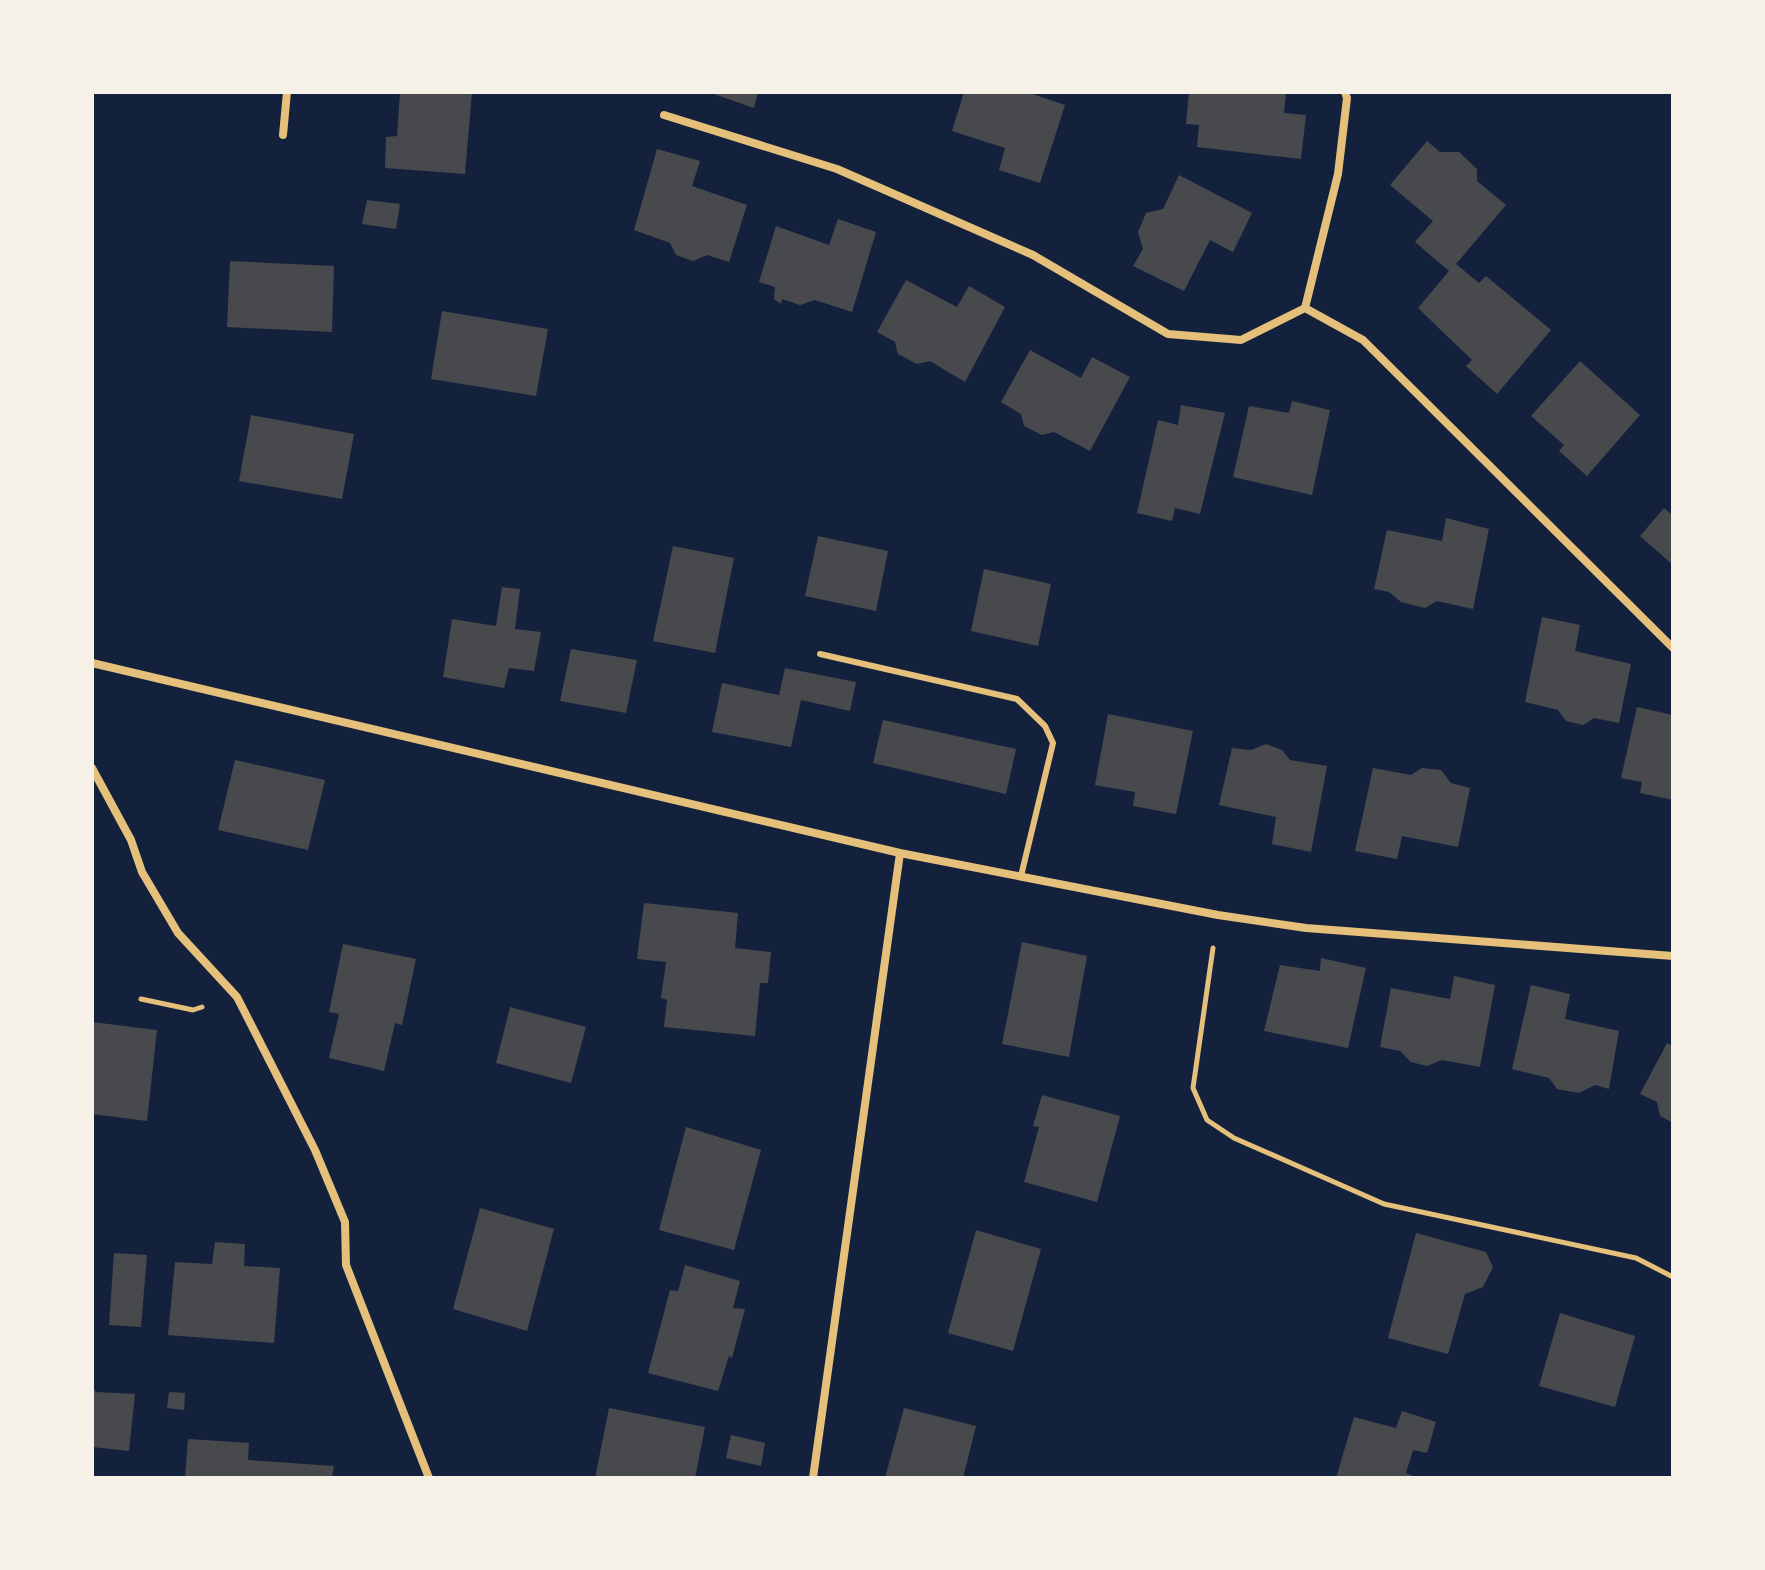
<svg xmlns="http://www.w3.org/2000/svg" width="1765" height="1570" font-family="Arial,sans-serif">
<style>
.building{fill:#48494c}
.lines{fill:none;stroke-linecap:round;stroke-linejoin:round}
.path{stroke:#e5c07b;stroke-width:5}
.service{stroke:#e5c07b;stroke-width:6}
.minor{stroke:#e5c07b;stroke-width:8}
</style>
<rect width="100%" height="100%" fill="#14213d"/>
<path class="building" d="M400,92H472L465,174L385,168L386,137L397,136Z
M708,92H758L754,108Z
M964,92H1027L1065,105L1040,183L999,170L1005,148L952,131Z
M1189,92L1286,94L1284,113L1306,115L1301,159L1197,147L1199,125L1186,124Z
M1427,141L1440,152H1459L1477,169V181L1506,205L1456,264L1479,283L1486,276L1551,330L1497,394L1466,366L1472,360L1418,308L1449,271L1415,242L1433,221L1390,185Z
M657,149L700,161L692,186L747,205L729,262L707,255L693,261L676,255L670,243L634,230Z
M1179,175L1252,213L1233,252L1210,240L1184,291L1133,266L1143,249L1138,232L1146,213L1163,209Z
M367,200L400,204L396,229L362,224Z
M838,219L876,232L852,312L815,300L800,305L782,299L781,304L774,299L775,287L759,282L776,226L829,245Z
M230,261L334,266L332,332L227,327Z
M906,280L957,307L969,286L1005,307L965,382L930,361L917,364L898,354L895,342L877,332Z
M442,311L548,329L536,396L431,379Z
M1030,350L1081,378L1092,357L1130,377L1090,451L1054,432L1042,435L1024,426L1021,414L1001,402Z
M1580,361L1640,415L1587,476L1559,451L1564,445L1531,416Z
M1292,401L1330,410L1312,495L1233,477L1249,406L1289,413Z
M1181,405L1225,413L1200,514L1175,508L1172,521L1137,513L1158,420L1178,425Z
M251,415L354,434L342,499L239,481Z
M1664,508L1673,516V565L1640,536Z
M1446,518L1489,529L1473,609L1437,601L1425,608L1401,602L1389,592L1374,589L1387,530L1442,541Z
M818,536L888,551L876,611L805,596Z
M673,546L734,558L715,653L653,641Z
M984,569L1051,584L1038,646L971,631Z
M502,587L520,589L515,629L541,632L534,671L509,668L504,688L443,677L452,619L496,626Z
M1542,617L1580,625L1575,651L1631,664L1619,723L1594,718L1583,725L1566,721L1558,710L1525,702Z
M571,649L637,660L626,713L560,701Z
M785,668L856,682L850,711L801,700L791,747L712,732L722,683L779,695Z
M1637,707L1673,715V800L1640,793L1642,782L1621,778Z
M1108,714L1193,731L1176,814L1133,806L1135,792L1095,785Z
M883,720L1016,749L1006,794L873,763Z
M1266,744L1282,750L1290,760L1327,766L1311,852L1272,844L1276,817L1219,805L1232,748L1251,750Z
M235,760L325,780L308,850L218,830Z
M1373,768L1411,775L1422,768L1441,770L1451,783L1470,788L1458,847L1402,836L1397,859L1355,851Z
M644,903L738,913L735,948L771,952L768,983H760L755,1036L664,1027L667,1000L661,998L666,962L637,959Z
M1022,942L1087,956L1069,1057L1002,1044Z
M343,944L416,959L402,1025L395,1023L384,1071L329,1058L339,1014L329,1012Z
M1321,958L1366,968L1348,1048L1264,1031L1280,965L1320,971Z
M1454,976L1495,985L1480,1067L1442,1060L1427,1066L1411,1062L1400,1051L1380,1047L1391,988L1450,999Z
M1531,985L1570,994L1565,1019L1619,1031L1609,1089L1595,1085L1579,1093L1557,1089L1549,1078L1512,1069Z
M510,1007L586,1027L571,1083L496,1063Z
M92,1022L157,1030L147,1121L92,1114Z
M1667,1043L1673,1046V1123L1660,1116L1657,1102L1640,1094Z
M1042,1095L1120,1116L1097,1202L1024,1182L1039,1127L1033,1126Z
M686,1127L761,1150L734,1250L659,1230Z
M480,1208L554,1229L527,1331L453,1309Z
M976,1230L1041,1249L1013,1351L948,1333Z
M1416,1233L1486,1252L1493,1267L1483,1287L1465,1294L1448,1354L1388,1338Z
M215,1242L245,1244L244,1266L280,1268L274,1343L168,1335L175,1262L212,1264Z
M114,1253L147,1255L141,1327L109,1325Z
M685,1265L740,1281L733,1308L745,1309L732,1358L729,1356L718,1391L648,1373L670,1290L678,1291Z
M1560,1313L1635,1336L1615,1407L1539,1386Z
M92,1386L96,1392L135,1394L129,1451L92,1447Z
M169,1392L185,1393L184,1410L167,1408Z
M609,1408L705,1427L695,1478H595Z
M904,1408L976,1426L963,1478H885Z
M1402,1411L1436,1422L1427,1453L1413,1450L1406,1473L1417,1478H1336L1354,1417L1396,1428Z
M731,1435L765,1443L761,1466L726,1458Z
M188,1439L249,1443L248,1460L334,1466L332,1478H185Z"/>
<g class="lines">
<path class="path" d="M1213,948L1193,1088L1207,1120L1234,1138L1384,1204L1636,1258L1673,1277
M141,999L193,1010L202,1007"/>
<path class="service" d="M820,654L1017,699L1045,726L1053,743L1021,876"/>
<path class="minor" d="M1345,92L1347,98L1338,174L1305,308L1363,340L1673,648
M664,115L837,169L1033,255L1168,334L1241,340L1305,308
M283,135L287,92
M92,663L900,853L1218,915L1306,928L1673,956
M92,768L131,840L142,872L178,933L237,997L315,1150L345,1222L346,1265L429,1478
M813,1478L900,853"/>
</g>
<rect width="1765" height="1570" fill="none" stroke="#f6f1e7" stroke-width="188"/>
</svg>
